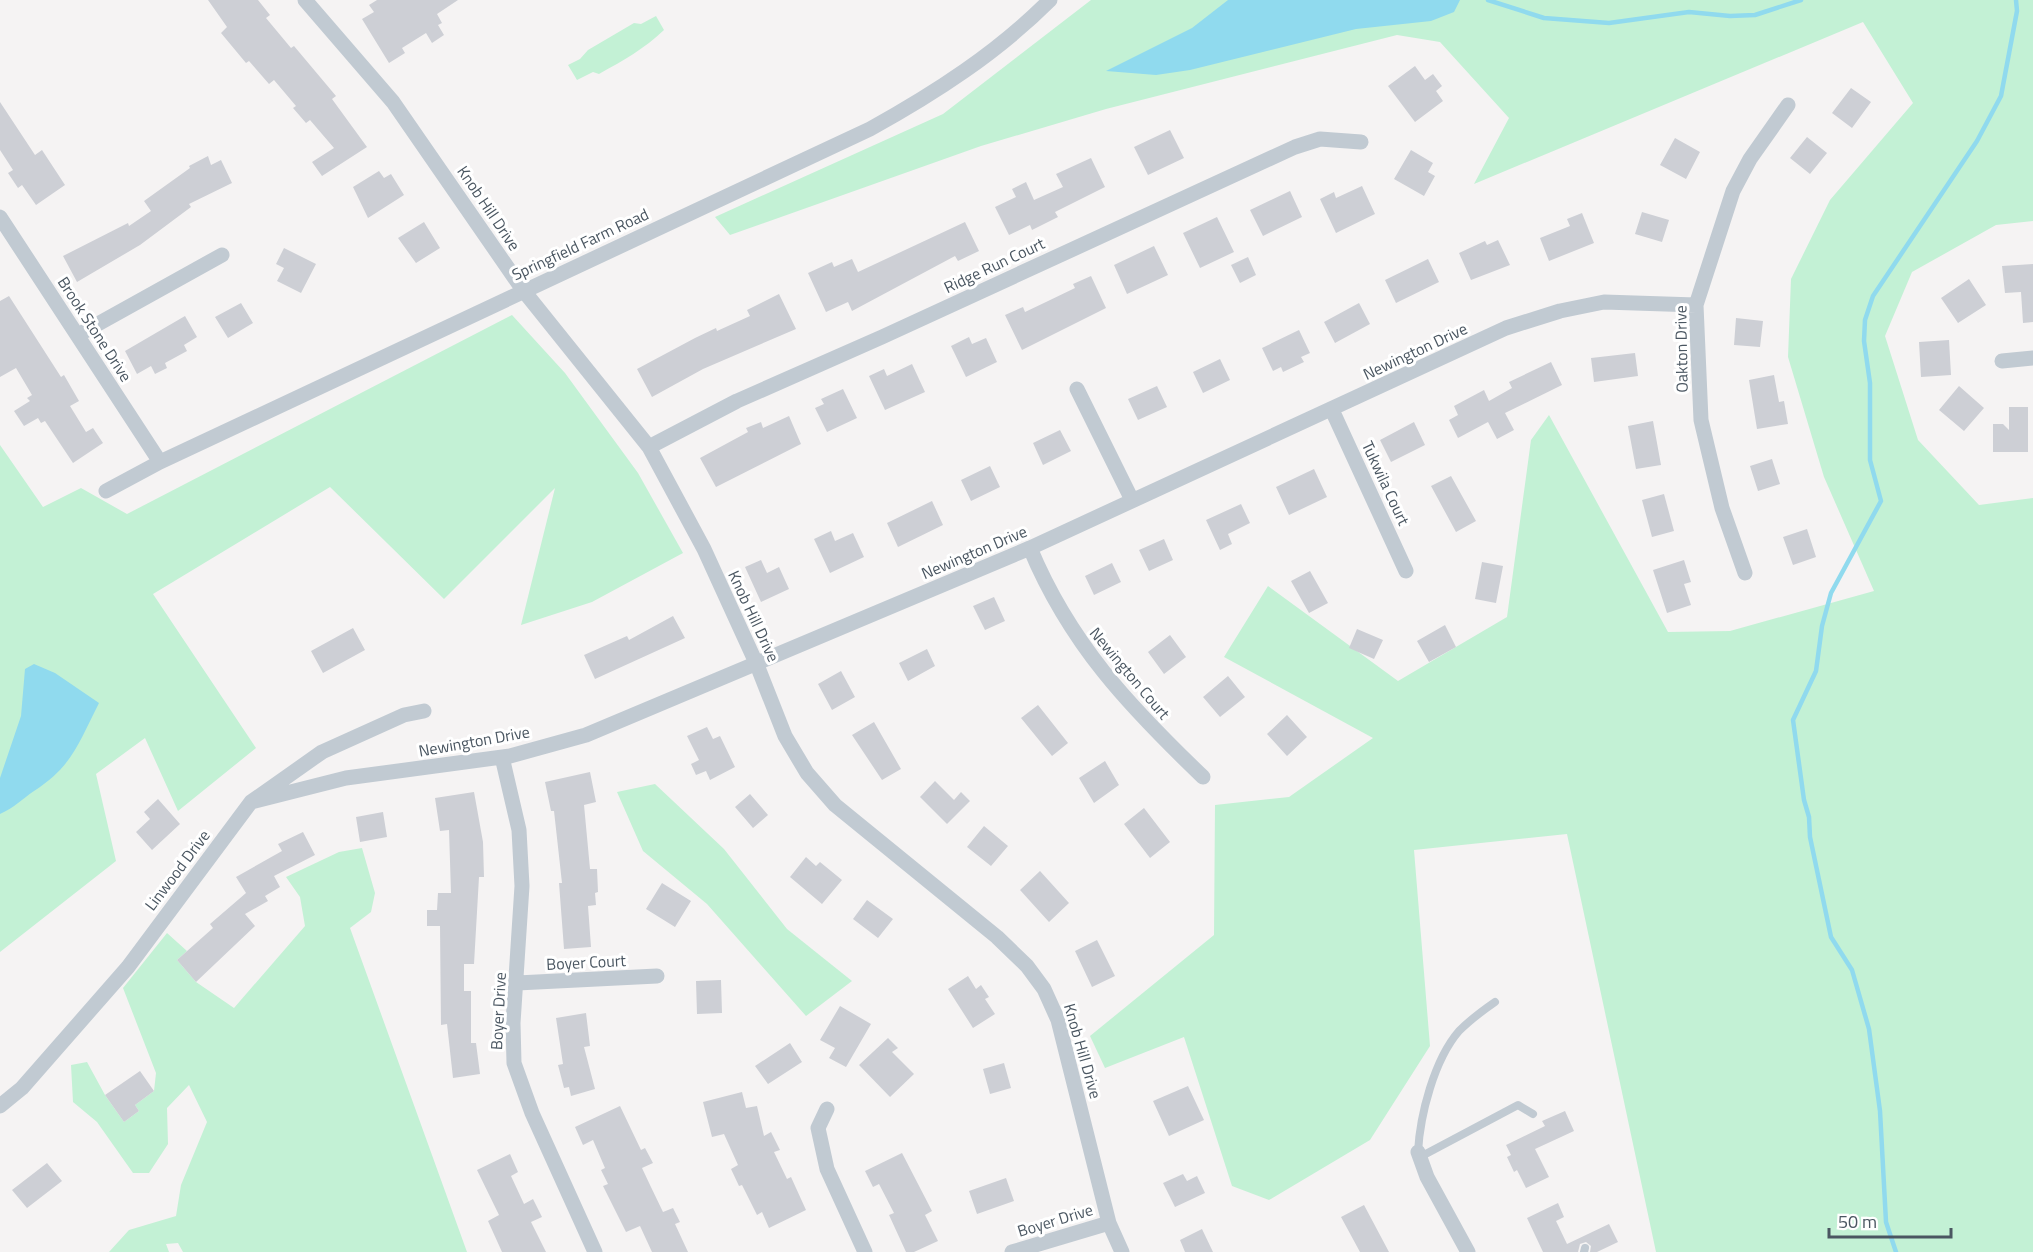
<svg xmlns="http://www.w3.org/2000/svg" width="2033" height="1252" font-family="'Titillium Web',sans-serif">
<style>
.green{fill:#c3f1d5}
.water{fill:#90daee}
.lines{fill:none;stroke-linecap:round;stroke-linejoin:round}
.stream{stroke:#90daee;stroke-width:4.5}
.building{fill:#cdcfd5}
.service{stroke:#c1cad2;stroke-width:8}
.minor{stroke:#c1cad2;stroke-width:15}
.labels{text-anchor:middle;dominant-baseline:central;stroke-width:6;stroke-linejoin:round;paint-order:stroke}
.street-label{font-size:16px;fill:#4a5661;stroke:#fff}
</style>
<rect width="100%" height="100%" fill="#f5f3f3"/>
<path class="green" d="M1091,0H2033V221L1996,225L1912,272L1885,336L1918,440L1979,505L2033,498V1252H1656L1567,834L1414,850L1430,1046L1370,1140L1269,1200L1232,1186L1184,1037L1105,1068L1090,1036L1214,935L1215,805L1289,797L1373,738L1224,657L1268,586L1398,681L1507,617L1531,440L1549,415L1668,632L1730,631L1874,591L1824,477L1788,357L1791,279L1830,200L1913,103L1863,22L1474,184L1509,118L1440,42L1397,35L1106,109L981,146L730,235L715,217L943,114Z
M656,16L664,30C644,49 624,60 599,74L593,72L577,80L568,65L580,59L588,50L634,23L641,24Z
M512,315L565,373L638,473L683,553L592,602L521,625L555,488L444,599L330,487L153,594L256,748L178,811L145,738L96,774L116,861L0,952V445L43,507L81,488L127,514Z
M655,784L724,849L787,929L852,981L806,1016L707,904L643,851L617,792Z
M362,848L375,893L371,912L350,928L467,1252H183L178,1243L166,1244L169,1252H109L129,1230L176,1216L181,1185L207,1122L189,1085L167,1108L168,1144L149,1173H133L97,1122L73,1102L71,1065L87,1062L105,1095L124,1122L139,1111L135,1105L154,1091L156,1073L123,988L167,933L187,951L177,960L196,982L234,1008L305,926L300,897L286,877L339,852Z"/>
<path class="water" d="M1228,0H1460L1454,12L1431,21L1356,29L1190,70L1156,75L1106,71L1192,28Z
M34,664L55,673L99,703C79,742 73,766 34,791C22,799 14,808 0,814V778L21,716L25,669Z"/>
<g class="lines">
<path class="stream" d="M1488,0L1544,18L1609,23L1689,12L1730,16L1755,15L1801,0
M1896,1252L1886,1222L1880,1111L1869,1029L1852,970L1831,937L1810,837L1809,817L1804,800L1793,720L1816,671L1822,626L1831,593L1881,501L1870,460V383L1864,341L1865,320L1873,296L1977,141L2001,96L2017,11L2016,0"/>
</g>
<path class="building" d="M208,0H258L270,15L266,18L291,48L294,46L336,96L332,99L367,147L322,176L312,162L334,148L310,120L306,123L293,108L296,106L274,80L269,84L249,61L246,63L221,33L227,27Z
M377,0H458L437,14L442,23L438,25L444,35L432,43L426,33L402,48L405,53L389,63L362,19L374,12L369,5Z
M1415,66L1425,80L1433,74L1442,86L1436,91L1443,101L1415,122L1388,86Z
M1851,88L1871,102L1852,128L1832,113Z
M0,102L35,155L42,150L65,185L36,205L22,185L18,188L8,173L13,170L0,150Z
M1170,130L1184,158L1148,175L1134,147Z
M1807,137L1827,153L1810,174L1790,158Z
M1675,138L1700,152L1686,179L1660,165Z
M1411,150L1433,163L1428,172L1435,176L1424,196L1394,179Z
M208,156L211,165L221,160L232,183L189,204L191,207L140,245L77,282L63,256L128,223L129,226L151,211L144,201L190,168L189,166Z
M1091,158L1105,187L1055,212L1058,217L1032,230L1030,225L1009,235L995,207L1016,197L1012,189L1026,182L1034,200L1063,187L1056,174Z
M379,171L384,178L391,174L404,195L368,218L353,187Z
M1362,186L1375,214L1336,233L1320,199L1334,192L1336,198Z
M1290,191L1302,217L1263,236L1250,210Z
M1642,212L1669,220L1662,242L1635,234Z
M1582,213L1594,243L1549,261L1540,238L1570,226L1567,219Z
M1217,217L1234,252L1200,268L1183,233Z
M424,222L440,248L416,263L398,238Z
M965,222L979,251L958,261L955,256L852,311L848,302L826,312L808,273L832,262L834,267L852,259L858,272Z
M1498,240L1510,265L1471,280L1459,253L1485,241L1487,245Z
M1154,246L1168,275L1127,294L1114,265Z
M284,248L316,264L301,293L277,281L284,268L276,264Z
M1248,257L1256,275L1240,283L1231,265Z
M1428,259L1439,282L1396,303L1385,280Z
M2033,264V322L2023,323L2021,292L2005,293L2002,266Z
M1091,276L1106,308L1022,350L1005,315L1023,307L1025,312L1046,302L1075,288L1073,284Z
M1969,279L1986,305L1958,323L1941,298Z
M779,294L796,329L703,369L652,397L637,369L695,338L716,328L717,331L750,316L747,310Z
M9,296L61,377L64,375L79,401L70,406L86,432L93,428L103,443L73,463L45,421L41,423L38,418L24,426L14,411L30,401L27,398L32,395L16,368L0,377V301Z
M241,303L253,323L228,338L215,317Z
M1359,303L1370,324L1335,343L1324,322Z
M185,316L197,337L184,345L187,351L165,363L167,368L155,374L151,366L137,374L125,351Z
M1736,318L1763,321L1760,347L1734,345Z
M1299,330L1310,353L1301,357L1304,362L1283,372L1281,367L1273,371L1262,348Z
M969,337L972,344L986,338L997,362L966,377L951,346Z
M1949,340L1951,375L1921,377L1919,342Z
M1635,353L1638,376L1594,382L1591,358Z
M1220,359L1230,380L1203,393L1193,372Z
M1551,362L1562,385L1505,413L1514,430L1497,439L1488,422L1458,438L1449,420L1458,415L1454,406L1484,390L1489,401L1512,388L1509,382Z
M912,364L925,392L885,410L869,376L884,369L887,376Z
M1774,375L1779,402L1784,401L1788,424L1757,429L1749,380Z
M1157,386L1167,407L1138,420L1128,399Z
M1959,386L1984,408L1964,431L1939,410Z
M843,389L857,418L827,432L815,408L824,404L821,399Z
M2009,407H2028V452H1993V424H2003L2009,430Z
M789,416L801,444L716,487L700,458L748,432L746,428L761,422L763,428Z
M1653,421L1661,465L1636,469L1628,426Z
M1414,422L1425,445L1391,462L1380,440Z
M1060,430L1071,451L1043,465L1033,443Z
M1772,459L1780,484L1758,491L1750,466Z
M990,466L1000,487L971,501L961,480Z
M1314,469L1327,497L1289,515L1276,487Z
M1451,476L1476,521L1456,532L1431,486Z
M1664,494L1674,531L1652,537L1642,500Z
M932,501L943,525L898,547L887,523Z
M1241,504L1250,523L1228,534L1232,544L1220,550L1206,520Z
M1807,529L1816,557L1793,565L1783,537Z
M831,531L835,541L853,533L864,557L830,573L814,539Z
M1164,539L1173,560L1149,571L1139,550Z
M761,560L767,573L779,567L789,589L761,602L745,567Z
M1684,560L1691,582L1684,584L1691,605L1667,613L1653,570Z
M1482,562L1503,566L1496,603L1475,599Z
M1112,563L1121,582L1094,595L1085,576Z
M1310,571L1328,603L1309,613L1291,581Z
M994,597L1005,621L985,630L973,606Z
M673,616L685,638L595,679L584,655L627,636L629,640Z
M1445,625L1456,647L1429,662L1417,641Z
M353,628L365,650L323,673L311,651Z
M1357,629L1383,640L1374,659L1349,648Z
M1170,635L1186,657L1164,674L1148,652Z
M927,649L935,666L908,681L899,663Z
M841,671L855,697L832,710L818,684Z
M1228,676L1245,697L1220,717L1203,697Z
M1038,705L1068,743L1052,756L1021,718Z
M1287,715L1307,737L1287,756L1267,734Z
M874,722L901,769L882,780L852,735Z
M707,727L713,739L720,736L735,767L710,780L706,771L696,775L691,764L699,760L687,736Z
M1105,761L1119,785L1094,803L1079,778Z
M590,772L596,802L584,805L590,869H597L598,892L595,893L596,905L588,906L591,947L564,949L559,883H562L554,811H551L545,782Z
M935,781L954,800L961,792L970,801L947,824L920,797Z
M474,792L483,842L484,877H479L474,964H464V991H471V1043H476L480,1074L453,1078L447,1024L441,1025L440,926H427V910H437L438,893H451L449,830L440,831L435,798Z
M750,794L768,815L753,828L735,807Z
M158,799L180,824L152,850L136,832L150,819L144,812Z
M1144,808L1170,842L1150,858L1124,824Z
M383,812L387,837L360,842L356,817Z
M984,826L1008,846L991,866L967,847Z
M303,832L315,855L274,876L280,887L265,896L268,901L245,914L255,926L196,982L177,960L213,928L210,924L246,893L236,877L282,851L278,844Z
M806,857L816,866L820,862L842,880L822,904L790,877Z
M1040,871L1069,903L1049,922L1020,890Z
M662,883L691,901L675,927L646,909Z
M867,900L893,919L878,938L853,919Z
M1097,940L1115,976L1092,987L1075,951Z
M968,976L976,989L981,985L989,997L985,999L995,1014L973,1028L948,989Z
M721,980L722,1013L697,1014L696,981Z
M840,1006L871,1024L846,1067L829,1058L835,1048L820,1040Z
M586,1013L590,1046L584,1047L595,1089L571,1096L569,1087L564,1088L558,1065L563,1064L556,1018Z
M888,1038L898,1048L892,1052L914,1074L890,1097L859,1065Z
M790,1043L802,1062L768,1084L755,1066Z
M1004,1063L1011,1088L990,1094L983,1069Z
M140,1071L154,1091L135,1105L139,1111L124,1122L105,1095Z
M1188,1086L1204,1120L1169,1136L1153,1101Z
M742,1092L746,1108L757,1106L764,1136L771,1132L780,1150L774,1152L787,1179L791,1177L806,1210L769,1228L762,1212L757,1215L742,1185L739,1186L731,1169L738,1165L724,1134L712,1137L703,1102Z
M620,1106L641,1150L645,1148L653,1163L642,1168L650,1185L663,1212L673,1208L680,1222L675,1224L688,1252H652L640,1226L626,1232L603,1186L608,1184L601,1170L605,1168L593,1140L583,1145L575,1127Z
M1565,1111L1574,1131L1535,1149L1549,1177L1526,1188L1517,1170L1514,1172L1507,1157L1511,1155L1506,1145L1545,1126L1542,1121Z
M902,1153L932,1211L925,1215L938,1241L914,1252H906L889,1215L894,1213L879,1184L873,1187L865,1171Z
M510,1154L518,1172L511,1176L524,1204L533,1199L542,1217L531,1222L546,1252H502L488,1221L499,1215L477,1170Z
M47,1163L62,1181L27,1208L12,1190Z
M1183,1174L1187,1181L1197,1176L1205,1193L1175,1207L1163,1183Z
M1006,1178L1014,1201L977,1214L969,1191Z
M1558,1203L1564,1217L1556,1221L1567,1244L1609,1224L1618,1242L1597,1252H1590L1591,1246L1586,1242L1580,1244L1578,1252H1543L1527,1218Z
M1364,1205L1389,1252H1360L1341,1217Z
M1202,1229L1213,1252H1185L1180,1240Z"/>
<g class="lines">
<path class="service" d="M1418,1152C1420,1115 1434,1060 1459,1031C1470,1020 1482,1011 1495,1002
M1420,1157L1518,1105L1533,1114
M1584,1252L1585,1248"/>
<path class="minor" d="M305,0L393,102L523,290L649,447L704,549L757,665L785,736L807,773L835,805L997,937L1027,966L1044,989L1058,1020L1109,1223L1122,1252
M0,217L160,462
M78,335L222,255
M2002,361L2033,358
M1077,389L1132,500
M1332,410L1406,571
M649,447L737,401L882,337L1295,147L1320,139L1361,142
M106,491L160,462L870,129C935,93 997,53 1050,0
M1030,548C1070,644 1129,706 1203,777
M1745,573L1722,508L1701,420L1696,305L1733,191L1750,159L1788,105
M502,757L519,830L522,886L513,1023L514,1063L532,1113L595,1252
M251,802L346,778L510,756L586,735L1030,548L1506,328L1560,311L1604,302L1696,305
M517,983L657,976
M0,1106L22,1088L128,967L251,802L322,752L404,715L424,711
M827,1109L818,1128L827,1169L865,1252
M1418,1152L1427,1177L1468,1252
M1012,1252L1109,1223"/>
</g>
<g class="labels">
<g class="street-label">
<text transform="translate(489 208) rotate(56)">Knob Hill Drive</text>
<text transform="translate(580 244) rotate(-25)">Springfield Farm Road</text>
<text transform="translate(994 265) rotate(-25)">Ridge Run Court</text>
<text transform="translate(95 329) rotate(57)">Brook Stone Drive</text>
<text transform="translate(1681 349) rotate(-91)">Oakton Drive</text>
<text transform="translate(1415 351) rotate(-25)">Newington Drive</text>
<text transform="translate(1386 483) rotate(65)">Tukwila Court</text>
<text transform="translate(974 552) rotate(-23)">Newington Drive</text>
<text transform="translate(754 616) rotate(65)">Knob Hill Drive</text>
<text transform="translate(1130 673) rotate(50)">Newington Court</text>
<text transform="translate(474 741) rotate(-10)">Newington Drive</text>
<text transform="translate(177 870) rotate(-53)">Linwood Drive</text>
<text transform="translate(586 962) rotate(-3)">Boyer Court</text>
<text transform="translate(498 1011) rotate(-87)">Boyer Drive</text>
<text transform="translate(1083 1051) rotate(74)">Knob Hill Drive</text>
<text transform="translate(1055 1220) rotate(-17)">Boyer Drive</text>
</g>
</g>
<path d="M1829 1228v9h122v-9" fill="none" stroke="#4a5661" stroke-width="3"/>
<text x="1838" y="1228" font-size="18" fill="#4a5661" stroke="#ffffff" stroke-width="4.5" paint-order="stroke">50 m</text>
</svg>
